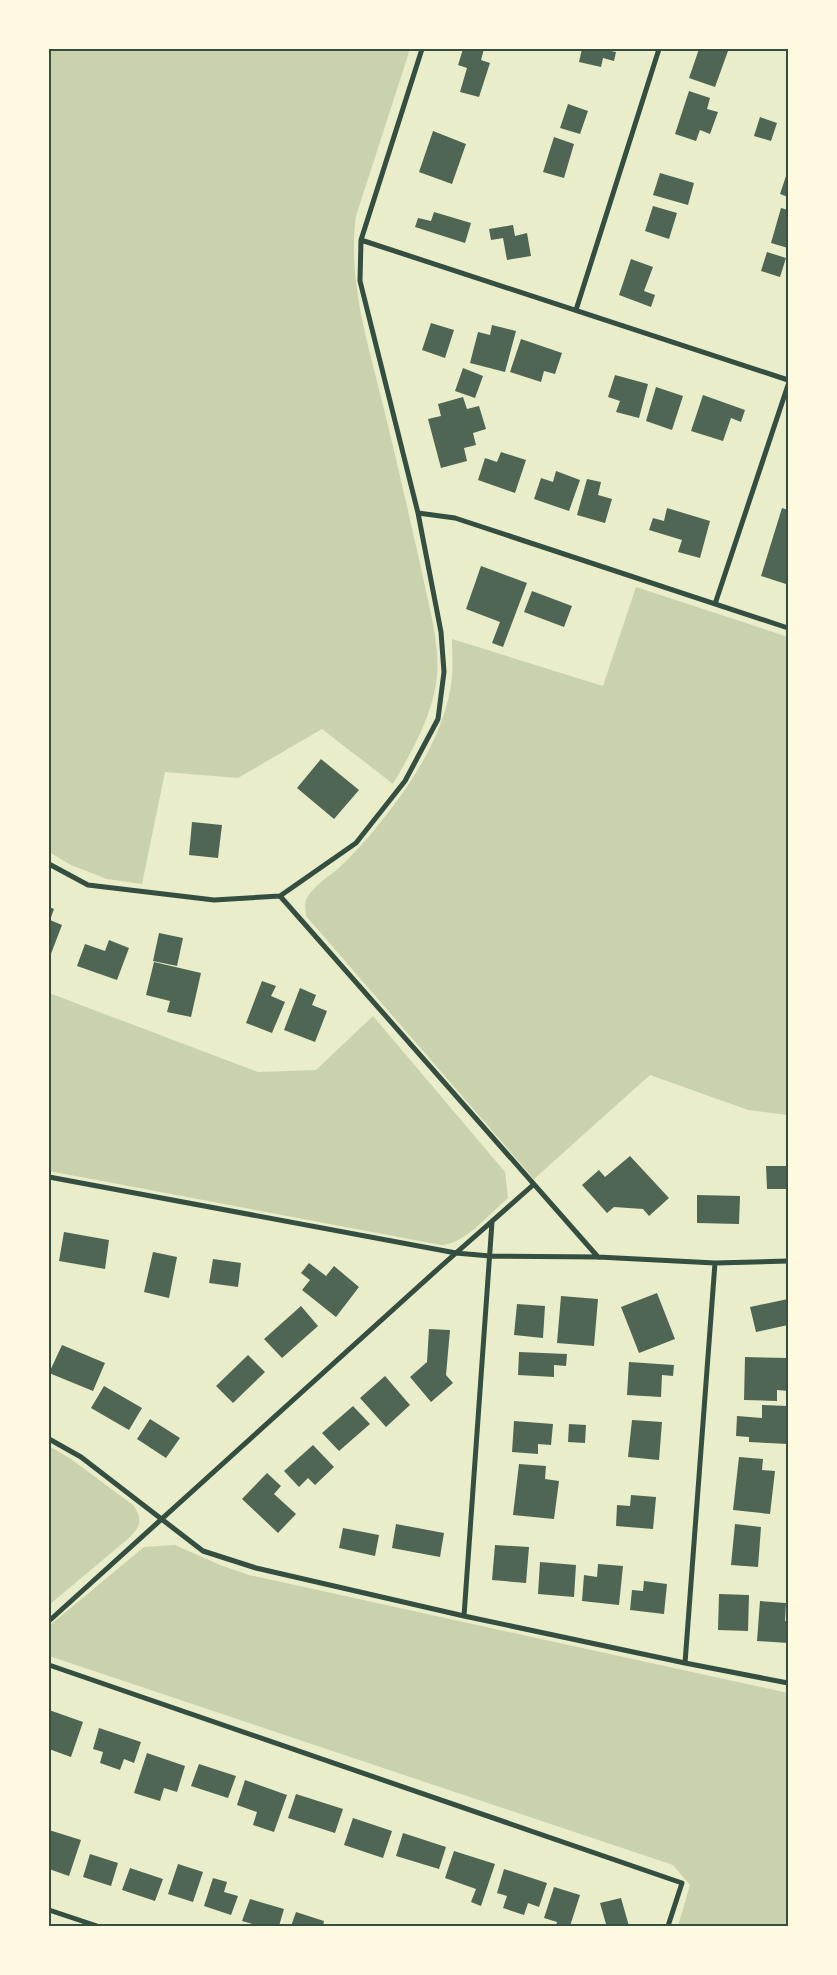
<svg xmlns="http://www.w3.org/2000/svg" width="837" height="1975" font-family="'Source Sans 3',sans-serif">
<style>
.green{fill:#cad2ad}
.building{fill:#4f6655}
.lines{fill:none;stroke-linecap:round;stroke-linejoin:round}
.minor{stroke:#344e41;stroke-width:5}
.neatline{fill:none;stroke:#344e41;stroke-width:2}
</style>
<rect width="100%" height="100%" fill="#e9edc9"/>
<path class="green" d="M49,49H410L356,216C347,282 369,346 384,409C397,462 409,515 421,568C428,603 442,649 436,684C430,720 411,753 393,784L322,729L238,778L165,772L142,884L107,879L71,865L49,852Z
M636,587L788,637V1115L748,1110L650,1075L534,1179L306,916C306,910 304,903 307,898C314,885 330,876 340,867C363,845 385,818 404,791C427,758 448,718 452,677C453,665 452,651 452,639L603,686Z
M49,993L258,1072L316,1070L373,1016L505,1172L508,1198C490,1213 464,1245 441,1245L49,1171Z
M49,1446L71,1459L133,1505C143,1519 141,1526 129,1538L49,1605Z
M175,1545L220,1565L249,1575L788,1693V1926H678L690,1885L673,1865L49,1656V1626L144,1547Z"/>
<path class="building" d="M463,49H484L481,60L490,63L479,97L460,92L467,68L458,65Z
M582,49H601L616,52L614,61L603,58L601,67L579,62Z
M699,49H721L728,51L715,87L689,78Z
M689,91L710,98L707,109L718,112L710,134L700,130L696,141L675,134Z
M568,104L588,111L580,134L560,128Z
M760,117L777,123L771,141L754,136Z
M433,131L466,144L452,184L419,172Z
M554,137L574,144L564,178L543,172Z
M788,170V197L780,194Z
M660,173L694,183L688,205L653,195Z
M653,206L677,213L669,239L645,231Z
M781,208L788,210V248L771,243Z
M434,212L471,223L465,243L415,227L418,218L431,221Z
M513,225L515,236L527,233L531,256L507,260L503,238L491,240L489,229Z
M767,252L786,258L780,277L761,271Z
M631,259L653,267L644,291L655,295L651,307L619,295Z
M431,323L454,330L445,358L422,350Z
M492,325L516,331L505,372L470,363L478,332L490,335Z
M521,339L562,353L555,374L544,371L541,382L510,372Z
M463,368L483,376L475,398L455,391Z
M615,375L648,384L639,418L616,412L620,401L608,397Z
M656,387L683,396L672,430L646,421Z
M703,395L745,410L741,422L731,418L723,441L691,431Z
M463,397L467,409L479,406L486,429L473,433L476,445L464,448L467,461L441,468L428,419L441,416L438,404Z
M501,452L526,460L515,493L478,480L485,458L497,462Z
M556,471L580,480L569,511L534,499L541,478L553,482Z
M587,479L601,482L598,495L612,499L605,523L577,515Z
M667,508L710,521L700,558L678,552L682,540L649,530L653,518L664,521Z
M782,508L788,510V578L786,584L761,576Z
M481,566L527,583L503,647L492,643L500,622L466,609Z
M532,591L572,606L564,627L524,612Z
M321,759L359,790L334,819L297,788Z
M192,822L222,825L218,858L189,855Z
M49,907L54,909L50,920L62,925L49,959Z
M159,933L183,938L177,966L153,961Z
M109,940L129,948L117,980L77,966L85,944L105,951Z
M154,962L201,973L191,1017L167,1012L170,1001L146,995Z
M262,981L276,986L271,996L285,1002L272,1033L246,1023Z
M300,988L316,995L312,1005L327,1011L315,1042L284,1030Z
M630,1156L669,1198L649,1216L643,1209L614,1207L607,1213L582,1185L599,1170L605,1177Z
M766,1166H788V1189H767Z
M697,1195L740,1196L739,1224L697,1223Z
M64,1232L109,1240L105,1269L59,1261Z
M153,1252L177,1257L169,1298L144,1292Z
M213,1259L241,1263L238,1287L209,1283Z
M309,1263L326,1276L334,1266L359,1287L336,1317L302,1290L310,1280L301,1273Z
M657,1293L675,1339L639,1353L621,1307Z
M561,1296L598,1299L594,1346L557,1343Z
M788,1299V1325L756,1332L750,1307Z
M517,1304L545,1306L543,1338L514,1335Z
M301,1306L318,1326L282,1358L264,1339Z
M429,1329L450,1330L446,1375L453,1383L431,1402L410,1377L427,1362Z
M62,1345L105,1363L93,1391L49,1373Z
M519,1352L567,1354L566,1366L554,1365V1377L518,1375Z
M248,1355L265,1372L233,1403L216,1386Z
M745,1357L788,1358V1391L777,1390V1401L744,1400Z
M629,1362L674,1365L673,1376L662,1375L661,1397L627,1395Z
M385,1376L410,1405L386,1427L360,1398Z
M104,1386L142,1408L129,1430L91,1408Z
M762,1405L788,1406V1444L749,1442V1437L736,1436L737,1416L762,1418Z
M353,1406L370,1424L339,1451L322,1433Z
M150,1419L180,1438L166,1458L137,1439Z
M632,1420L662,1422L659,1460L628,1457Z
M514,1421L553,1424L551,1445L538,1444V1454L512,1452Z
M569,1424L586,1425L585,1443L568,1442Z
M313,1445L334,1467L315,1485L308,1478L299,1487L284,1471Z
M739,1457L763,1459L762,1470L775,1471L770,1514L733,1510Z
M519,1464L546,1466L545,1479L559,1481L554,1519L513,1515Z
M267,1473L281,1486L274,1494L296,1514L278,1533L242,1499Z
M631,1495L656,1497L653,1529L616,1526L617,1505L630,1506Z
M396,1524L444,1533L440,1557L392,1548Z
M735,1524L761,1527L758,1567L731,1565Z
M343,1528L379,1535L375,1556L339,1548Z
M495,1545L529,1547L526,1583L492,1580Z
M540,1562L576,1565L574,1597L538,1594Z
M598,1564L623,1566L619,1605L582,1601L584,1575L597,1577Z
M644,1581L667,1584L664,1614L630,1610L632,1590L643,1591Z
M719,1594L749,1595L748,1631L718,1630Z
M760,1601L786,1603L785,1621H788V1643L757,1641Z
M49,1710L83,1722L71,1757L49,1749L51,1737L49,1736Z
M99,1728L141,1742L134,1763L124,1759L120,1770L100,1763L103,1752L93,1749Z
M147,1753L185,1766L177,1792L164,1788L160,1801L134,1793Z
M199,1764L236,1776L228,1798L191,1786Z
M245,1780L287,1795L274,1832L253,1825L257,1812L237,1805Z
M296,1794L343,1809L335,1833L288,1818Z
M353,1818L392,1831L383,1858L344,1845Z
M49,1830L81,1840L69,1876L49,1869Z
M403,1833L446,1847L439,1869L396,1856Z
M454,1851L495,1864L481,1906L471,1902L476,1889L445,1878Z
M90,1854L118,1863L111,1886L83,1877Z
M178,1864L203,1872L193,1902L168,1894Z
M130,1868L163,1879L155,1901L122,1890Z
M504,1869L547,1883L539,1907L528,1903L524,1915L503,1908L507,1896L497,1893Z
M213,1878L227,1882L224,1892L238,1896L231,1915L204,1906Z
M554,1887L580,1895L570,1926H556L557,1922L544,1918Z
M621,1898L629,1926H599L606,1924L600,1903Z
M250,1899L284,1909L279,1926H259L242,1921Z
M296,1912L324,1921L323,1926H291Z"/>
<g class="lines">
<path class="minor" d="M361,240L788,380
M576,310L659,49
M418,513L455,518L788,628
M715,604L788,385
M49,864L88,885L214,900L280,896L356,843L405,781L438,719L444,672L441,632L418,513L360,281L361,240L422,49
M280,896L598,1257
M49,1177L456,1253L490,1256L598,1257L715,1263L788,1261
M49,1439L81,1457L203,1551L256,1568L464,1616L685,1663L788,1683
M464,1616L492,1222
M49,1621L439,1268L533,1185
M685,1663L715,1263
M49,1665L682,1883L668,1926
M49,1910L97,1926"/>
</g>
<rect width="837" height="1975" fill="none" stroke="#fefae0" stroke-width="100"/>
<rect x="50" y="50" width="737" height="1875" class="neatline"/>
</svg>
